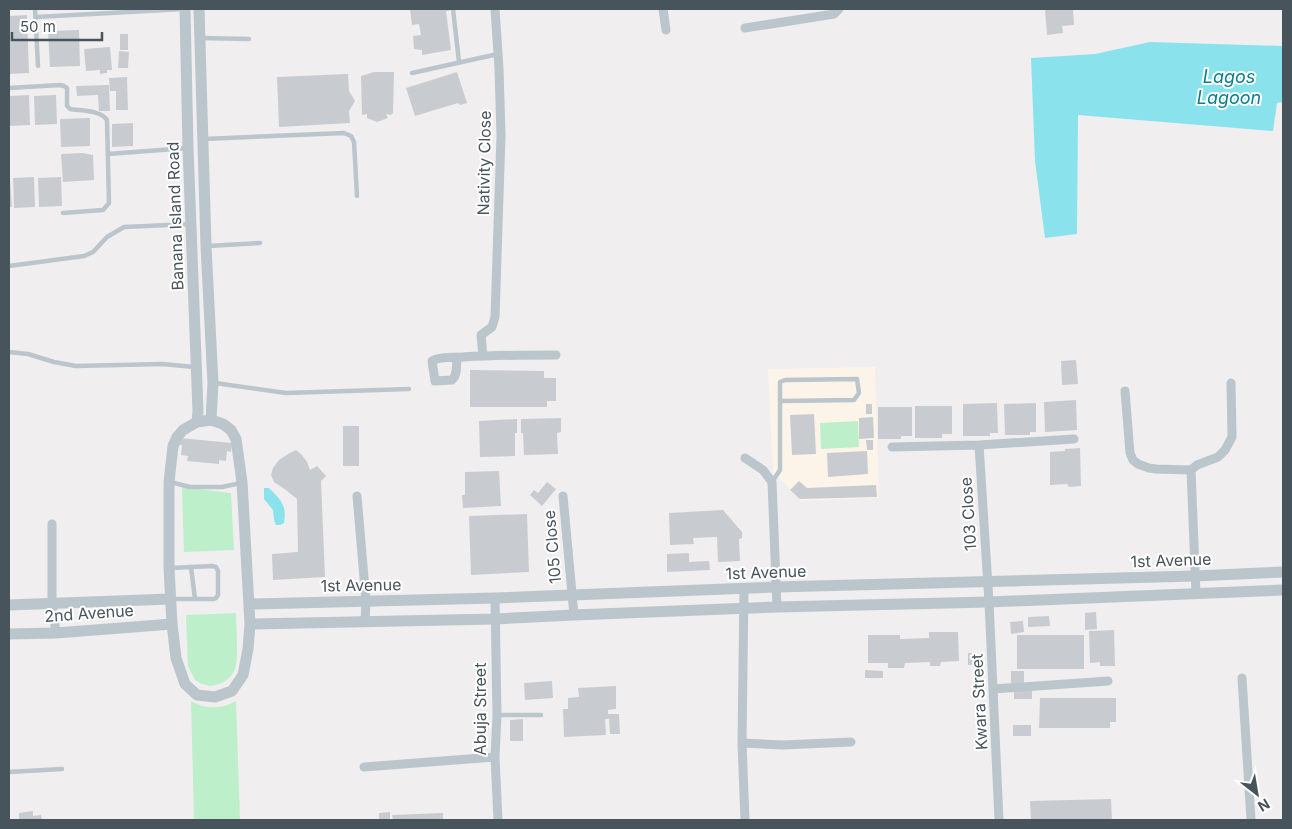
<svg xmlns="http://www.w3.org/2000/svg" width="1292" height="829" font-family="Inter,sans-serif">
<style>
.commercial{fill:#fcf4e8}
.green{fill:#bdefca}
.water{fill:#8ae3ec}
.building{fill:#c8ccd1}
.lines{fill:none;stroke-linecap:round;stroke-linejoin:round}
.service{stroke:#bac5cc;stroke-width:4.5}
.minor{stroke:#bac5cc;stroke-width:9}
.tertiary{stroke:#bac5cc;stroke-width:11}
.labels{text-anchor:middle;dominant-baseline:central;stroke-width:4;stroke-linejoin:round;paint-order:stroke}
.street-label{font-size:16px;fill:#47545c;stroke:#fff}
.water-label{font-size:18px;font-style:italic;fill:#0d7f8b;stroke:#fff}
</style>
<rect width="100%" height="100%" fill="#f1eeef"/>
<path class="commercial" d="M875,367L879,498L800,501V499L773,472L768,369Z"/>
<path class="green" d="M858,421L859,447L821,449L820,423Z
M182,487L231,493L234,550L184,552Z
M236,613C236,626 239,658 235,669C231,680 217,688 206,685C202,684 198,682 195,680L188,666L186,615Z
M191,701C205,710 222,709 236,701L240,820H194Z"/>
<path class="water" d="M1150,42L1283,46V102L1277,103L1273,131L1078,115L1077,234L1045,238L1035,161L1031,58L1095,54Z
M264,488H269C281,500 287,505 284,523L280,525H276L274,520L273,510L264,499Z"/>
<path class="building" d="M410,9H449V11H446L451,50L422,55V50L414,49L413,36L421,35L419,24L412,25Z
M1045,9H1073L1074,25L1062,26L1063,33L1047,35Z
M27,15L29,73L9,74V16Z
M79,30L80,66L50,67L48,31Z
M120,34H128V50H120Z
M110,47L112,70H107V73L100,74V70L86,71L84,49Z
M119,51L129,52L128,68H118Z
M374,72H394L393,113L391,115L386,114L388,118L377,122L367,118V114L362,115L361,76Z
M457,72L467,103L460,105L458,103L415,116L406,88Z
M348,74L349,91L355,101L349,111L350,123L279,127L277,77Z
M127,77L128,110H116V91H110L109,78Z
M109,85L110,111H99L98,95L77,96L76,86Z
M29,95L30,125L10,126L9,96Z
M56,95L57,124L35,125L34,96Z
M90,118V146L61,147L60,119Z
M133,123V146L112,147V124Z
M82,153L93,155L94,180L63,182L61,154Z
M34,177L35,207L14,208L13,178Z
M61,177L62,206L39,207L38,178Z
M9,179H10L12,207H9Z
M1076,360L1078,384L1062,385L1061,361Z
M470,370L544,371V378H556V401H547V407H470Z
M1076,400L1077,430L1045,432L1044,402Z
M997,403L998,433H990V436H963V404Z
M1036,403V432H1030V435H1005L1004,404Z
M866,404H872V414H866Z
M915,406H952V434H942V438H915Z
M878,407H912V436H901V439H878Z
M814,414L816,454L792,455L790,415Z
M873,417L874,438L859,439V418Z
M561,418V432L557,433L558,454L524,455L523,433H521V419Z
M517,419V433H515V456L480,457L479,421Z
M343,426H359V466H343Z
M180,438L232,443L231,452L227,451L226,461L219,460V464L187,461L188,456L181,455L182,445H179Z
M866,440H873V450H867Z
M1080,448L1081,486L1069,487L1067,484L1050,485V452L1065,451V449Z
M296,450L302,455L307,462L310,470L317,466L326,476L321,481L325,577L273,580L272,554L298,552L297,499L286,490L274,482L271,475L273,468L279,460L288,454Z
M867,451L868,474L828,477L827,453Z
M499,471L501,506L463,508L462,495H465V472Z
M799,481L807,488L876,485L877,497L800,499L790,490Z
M547,482L556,489L542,506L530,495L534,490L538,493Z
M723,510L742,532V538L739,539L740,561L718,562L717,537L693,538L694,544L670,545L669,513Z
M527,514L529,572L471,575L469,516Z
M689,553V562L709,561L710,570L667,572V554Z
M1096,612L1097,629L1085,630V613Z
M1049,616L1050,626L1028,627V617Z
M1023,621L1024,632L1011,634L1010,622Z
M1114,630L1115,666H1100V662L1090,663L1089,631Z
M929,632H958L959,661L941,662L940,666H930V662L905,663L904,668H888V663H868V635H900V639L929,638Z
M1017,635H1084V669H1017Z
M968,653H975L976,665H968Z
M865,670L883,671V678H865Z
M1011,671H1024V683H1011Z
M552,681L553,698L525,700L524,683Z
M616,686V709L608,710V714H619L620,734H610L609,719H605L606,735L564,737L563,709H568V698L579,697L578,688Z
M1014,691H1032V699H1014Z
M1040,698H1116V722H1110V728H1039Z
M523,719V741H510V720Z
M1013,725H1031V736H1013Z
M1111,799L1112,820H1031L1030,801Z
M33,811V816L41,815L42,820H19V813Z
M390,812V820H379V813Z
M443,813V820H393L392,815Z"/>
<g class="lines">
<path class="service" d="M35,9L38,66
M453,9L459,62
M36,17L184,9
M201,38L249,39
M412,73L498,54
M9,88L60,85L64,86L67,88V106L70,109C81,111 101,110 107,120L109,203L103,210L63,213
M204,139L344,133L351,136L354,142L357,196
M108,154L187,148
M208,246L260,243
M9,266L84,256L93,252L107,237L124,227L190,224
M9,352L28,354L54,362L76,366L162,364L195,367
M215,383L286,393L409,389
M170,482L190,487H222L241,483
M772,482L780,470V382L785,380L857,379L859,393L854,400L781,401
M191,567L195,599
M171,568L212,566L216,567L218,571V595L216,598L214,599H171
M498,715H541
M9,772L62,769"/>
<path class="minor" d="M663,9L666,30
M745,28L834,14L839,9
M483,356L481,335L492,327L495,317L501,135L499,69L495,9
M457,357C456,365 458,375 452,380L435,381L432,361C440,356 453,358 463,357C494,355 525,355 556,355
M1125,391L1130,453L1133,460L1138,464L1149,468L1156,469L1191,470L1197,465L1218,457L1225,450L1232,437L1231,383
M979,445L989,602L999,820
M892,447L979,445L1074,439
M745,458L763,470L772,482L777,607
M1191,470L1196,594
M357,496L366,601L365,622
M563,496L574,615
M52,524V603L56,633
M744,589L742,743L745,820
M495,598L497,715L495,757L498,820
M1242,678L1251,820
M993,689L1108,681
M742,743L782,745L851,742
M364,767L495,757"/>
<path class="tertiary" d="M185,9L188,148L198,411L197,422
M199,9L206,246L213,383L211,420
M211,420L223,424L231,430L236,439L242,482L250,624L248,649L243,675L232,691L215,697L197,695L185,684L176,658L172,624L169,568V482L173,446L177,437L183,430L197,422Z
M249,604L495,598L776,587L1195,576L1283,572
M9,605L170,599
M250,624L495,619L574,615L777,607L989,602L1283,590
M9,634L56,633L172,624"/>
</g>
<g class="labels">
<g class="street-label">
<text transform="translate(484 163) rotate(-89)">Nativity Close</text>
<text transform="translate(175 216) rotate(-92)">Banana Island Road</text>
<text transform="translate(968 514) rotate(-94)">103 Close</text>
<text transform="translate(552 547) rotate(-95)">105 Close</text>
<text transform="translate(1171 560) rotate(-2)">1st Avenue</text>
<text transform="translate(766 572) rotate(-2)">1st Avenue</text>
<text transform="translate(361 585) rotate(-1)">1st Avenue</text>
<text transform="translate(89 613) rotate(-4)">2nd Avenue</text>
<text transform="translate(979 702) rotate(-93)">Kwara Street</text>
<text transform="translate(480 709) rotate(-90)">Abuja Street</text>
</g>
<g class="water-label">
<text x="1229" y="76">Lagos<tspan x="1229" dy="21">Lagoon</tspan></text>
</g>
</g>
<rect width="1292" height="829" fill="none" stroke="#47545c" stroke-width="20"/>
<g transform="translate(1257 794) rotate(149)" stroke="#ffffff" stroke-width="4" paint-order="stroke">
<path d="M0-4L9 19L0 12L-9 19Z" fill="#47545c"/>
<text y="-8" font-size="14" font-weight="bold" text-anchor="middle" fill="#47545c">N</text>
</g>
<path d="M12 32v8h90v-8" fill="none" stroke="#47545c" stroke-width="2.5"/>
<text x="20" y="32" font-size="15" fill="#47545c" stroke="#ffffff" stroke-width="4" paint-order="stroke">50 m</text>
</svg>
